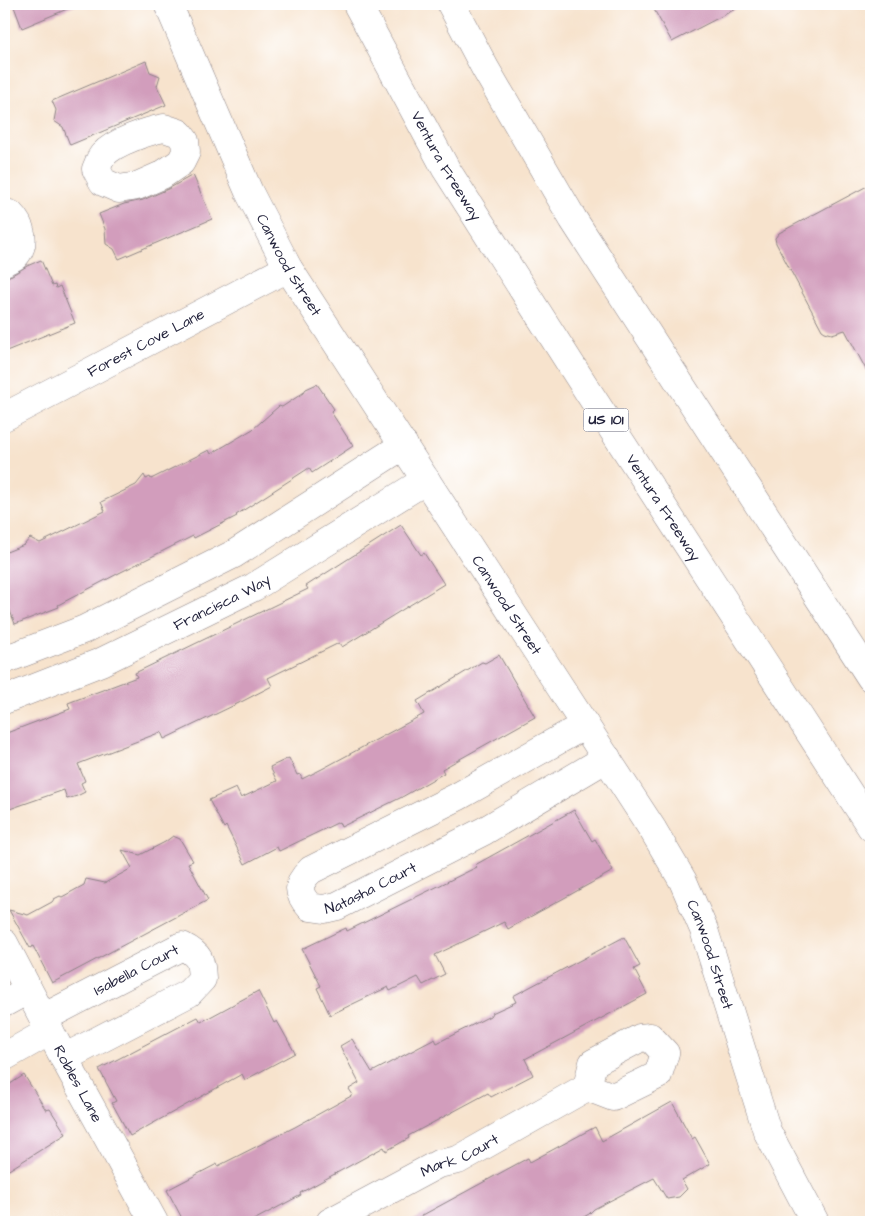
<svg xmlns="http://www.w3.org/2000/svg" width="875" height="1226" font-family="'Architects Daughter',sans-serif">
<style>
.building{fill:#d29dbc}
.lines{fill:none;stroke-linecap:round;stroke-linejoin:round}
.minor-casing{stroke:#8c8284;stroke-width:29}
.highway-casing{stroke:#8c8284;stroke-width:29}
.minor{stroke:#fff;stroke-width:28}
.highway{stroke:#fff;stroke-width:28}
.labels{text-anchor:middle;dominant-baseline:central;stroke-width:4.5;stroke-linejoin:round;paint-order:stroke}
.shield{fill:#fff;stroke:#646476;stroke-width:1}
.shield-label{font-size:14px;font-weight:bold;fill:#22223b}
.street-label{font-size:15px;fill:#22223b;stroke:#fff}
</style>
<rect width="100%" height="100%" fill="#fff"/>
<filter id="ink" filterUnits="userSpaceOnUse"><feTurbulence type="fractalNoise" baseFrequency=".02" numOctaves="2"/><feDisplacementMap in="SourceGraphic" scale="10" xChannelSelector="R" yChannelSelector="G"/><feConvolveMatrix kernelMatrix="1 2 1 2 8 2 1 2 1" color-interpolation-filters="sRGB"/></filter>
<filter id="wash" filterUnits="userSpaceOnUse"><feTurbulence type="fractalNoise" baseFrequency=".0096" numOctaves="4" result="noise"/><feDisplacementMap in="SourceGraphic" scale="20" xChannelSelector="R" yChannelSelector="G"/><feGaussianBlur stdDeviation="1.12" result="paint"/><feColorMatrix in="noise" values="0 0 0 0 0 0 0 0 0 0 0 0 0 0 0 0 0 1.4 0 .05"/><feComposite in="paint" operator="in"/></filter>
<g filter="url(#wash)">
<rect width="100%" height="100%" fill="#f7e3cd"/>
<g id="blocks">
<path class="building" d="M13,4H79L22,28Z
M651,4H745L672,42Z
M146,61L150,72L160,76L157,86L166,105L70,145L63,127L54,121L56,110L52,101Z
M193,175L212,219L119,259L114,249L106,244L105,229L99,214L124,204L143,200L168,189Z
M871,184V379L845,330L832,334L825,332L822,330L776,243L775,238L779,233Z
M41,260L52,286L55,285L56,288L60,286L75,323L4,352V278L12,275L27,266Z
M317,384L334,409L331,412L353,446L312,473L309,468L236,515L237,516L194,538L193,536L121,572L58,605L59,607L15,624L4,595V553L24,545L30,538L40,543L105,511L101,502L136,485L144,475L146,479L150,477L151,479L209,450L211,454L253,429L279,406L282,407L303,393L306,389Z
M401,525L421,555L424,553L444,584L342,647L339,643L268,678L272,686L243,701L164,739L161,732L78,764L85,781L81,783L85,792L77,796L67,799L64,790L4,811V734L70,709L68,703L137,677L135,673L308,589L306,586Z
M499,655L535,717L442,769L444,773L402,797L341,827L339,822L279,851L277,847L245,864L226,826L224,828L209,800L236,788L241,798L277,781L270,767L289,758L297,775L300,774L302,779L322,769L424,714L417,701L482,662L485,663Z
M574,810L592,841L595,839L613,871L508,929L504,922L435,955L445,974L423,985L418,977L390,991L388,987L330,1015L317,988L321,986L302,949L346,928L347,931L477,867L475,865Z
M173,836L180,839L193,861L188,863L208,900L52,983L33,946L30,948L9,910L28,915L52,902L54,899L60,896L62,897L84,885L86,879L105,883L132,868L122,850L140,855L165,842Z
M624,937L640,966L634,969L647,994L525,1059L533,1075L491,1097L488,1093L408,1136L409,1138L386,1151L384,1147L300,1193L301,1195L250,1222H184L167,1190L217,1164L218,1166L295,1127L353,1095L349,1089L359,1083L340,1046L352,1039L372,1072L435,1039L437,1043L490,1016L492,1013L516,1002L513,996Z
M258,991L274,1023L277,1021L295,1053L245,1080L242,1074L130,1136L112,1103L116,1101L99,1069L198,1017L201,1022Z
M24,1075L46,1110L50,1109L66,1134L4,1173V1088Z
M672,1102L692,1139L695,1137L710,1164L682,1180L687,1189L679,1197L667,1199L654,1178L594,1209L589,1214L575,1222H410L528,1158L530,1162L595,1127L602,1141Z"/>
</g>
</g>
<g filter="url(#ink)">
<use href="#blocks" fill-opacity="0" stroke="#8c8284" stroke-width="1"/>
<g class="lines">
<defs>
<g id="minor">
<path id="s1" d="M168,4L249,192L288,268L653,830L683,881L704,930L767,1131L815,1222"/>
<path d="M164,128L179,133L185,141L186,152L181,162L162,175L137,186L119,189L103,182L96,169C98,165 100,158 103,155C114,142 148,131 164,128Z"/>
<path d="M4,213L10,214C21,225 27,243 15,256C12,258 7,260 4,262"/>
<path id="s2" d="M4,417L288,268"/>
<path d="M4,660L85,629L234,554L404,445"/>
<path id="s3" d="M4,700L101,662L254,587L426,480"/>
<path id="s4" d="M585,725L457,797L311,870C296,884 297,893 310,907L324,909L337,906L484,831L607,758"/>
<path id="s5" d="M4,943L64,1058L154,1222"/>
<path d="M4,1003L28,990"/>
<path id="s6" d="M43,1018L182,946C200,955 201,960 202,979L189,993L64,1058"/>
<path d="M4,1057L50,1031"/>
<path id="s7" d="M330,1222L438,1164L458,1160L587,1087L593,1063L640,1038L650,1037L665,1053L658,1075L613,1097L587,1087"/>
</g>
<g id="highway">
<path id="s8" d="M357,4L446,169L589,393L871,827"/>
<path d="M451,4L485,68L573,219L871,678"/>
</g>
</defs>
<use href="#minor" class="minor-casing"/>
<use href="#highway" class="highway-casing"/>
<use href="#minor" class="minor"/>
<use href="#highway" class="highway"/>
</g>
</g>
<g class="labels">
<rect class="shield" x="583.5" y="408.5" width="45" height="23" rx="4"/>
<g class="shield-label">
<text x="606" y="420">US 101</text>
</g>
<g class="street-label">
<text stroke="none"><textPath href="#s8" startOffset="185">Ventura Freeway</textPath></text>
<text stroke="none"><textPath href="#s1" startOffset="288">Canwood Street</textPath></text>
<text stroke="none"><textPath href="#s2" startOffset="160">Forest Cove Lane</textPath></text>
<text stroke="none"><textPath href="#s8" startOffset="590">Ventura Freeway</textPath></text>
<text stroke="none"><textPath href="#s3" startOffset="239">Francisca Way</textPath></text>
<text stroke="none"><textPath href="#s1" startOffset="692">Canwood Street</textPath></text>
<text stroke="none"><textPath href="#s4" startOffset="419">Natasha Court</textPath></text>
<text stroke="none"><textPath href="#s1" startOffset="1098">Canwood Street</textPath></text>
<text stroke="none"><textPath href="#s6" startOffset="105">Isabella Court</textPath></text>
<text stroke="none"><textPath href="#s5" startOffset="159">Robles Lane</textPath></text>
<text stroke="none"><textPath href="#s7" startOffset="146">Mark Court</textPath></text>
</g>
</g>
<rect width="875" height="1226" fill="none" stroke="#fff" stroke-width="20"/>
</svg>
